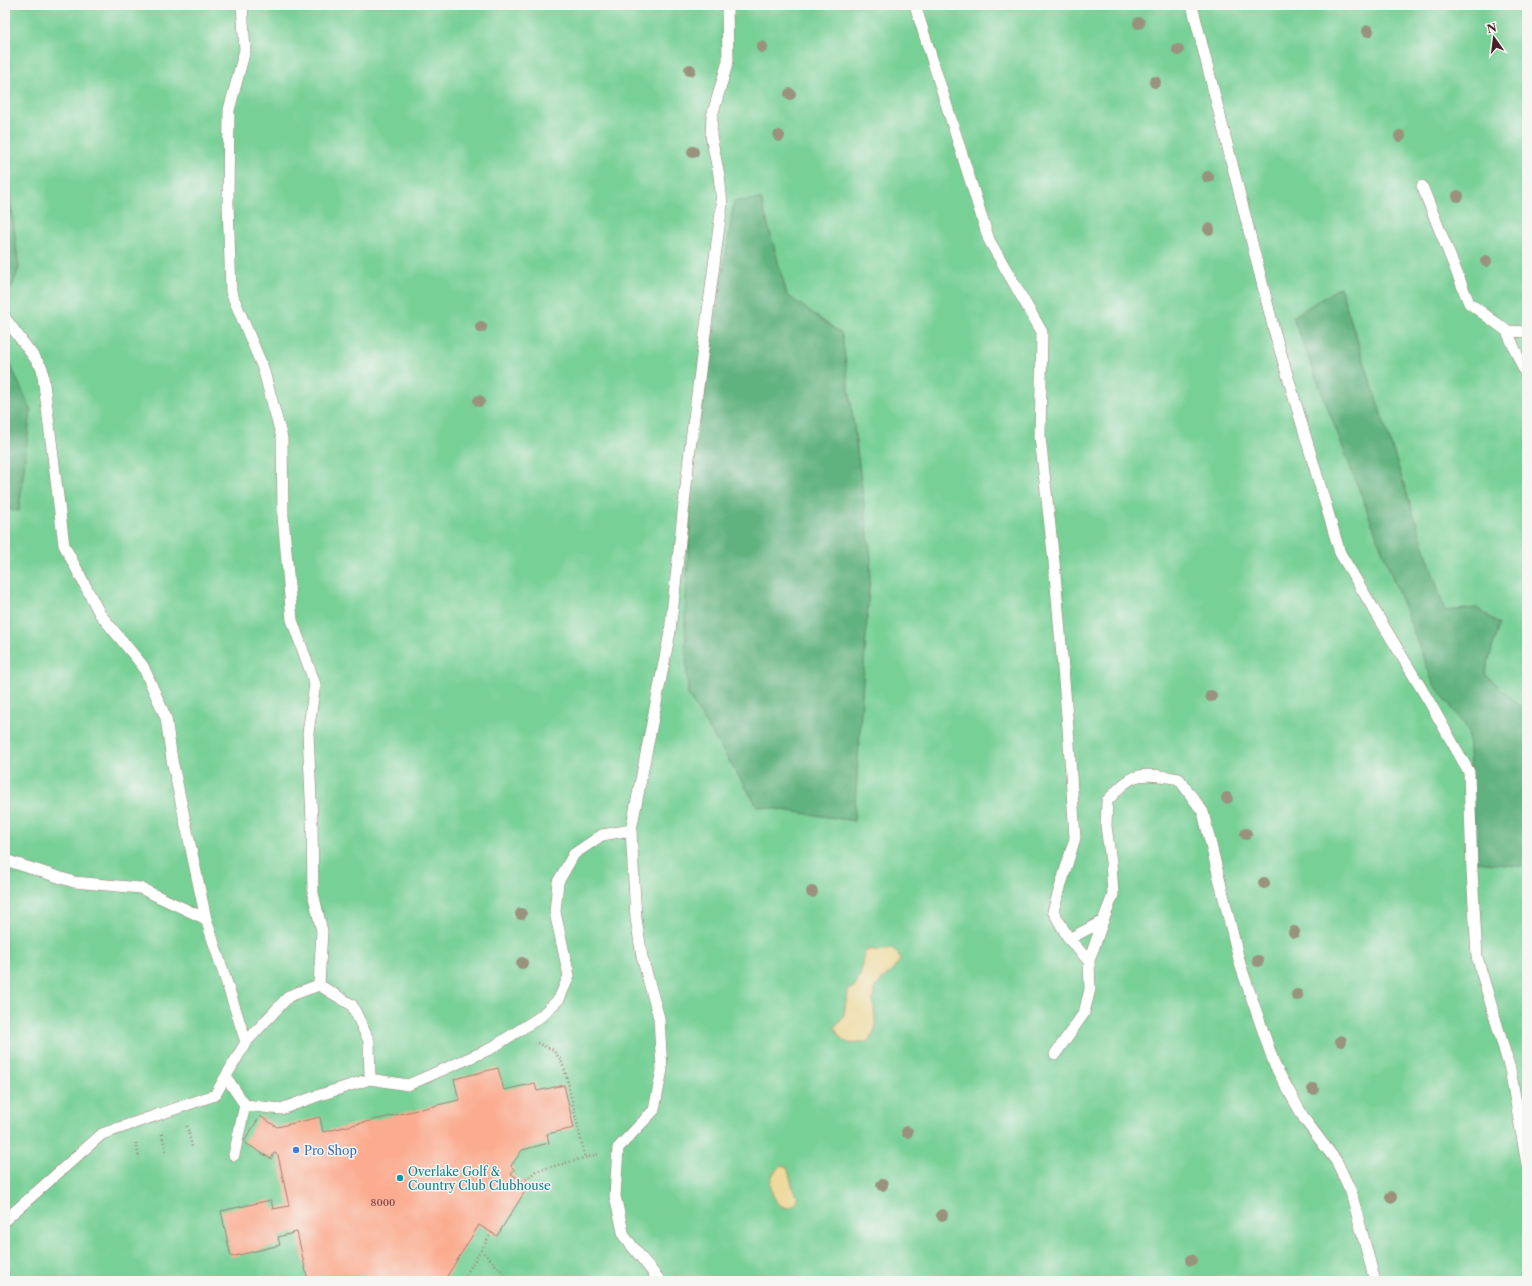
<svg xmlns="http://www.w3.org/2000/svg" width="1532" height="1286" font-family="'Libre Caslon Text',serif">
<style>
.green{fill:#77d096;stroke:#607860}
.forest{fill:#61b27f;stroke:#566855}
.sand{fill:#eeda9e;stroke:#9c7c64}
.building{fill:#fbab8f}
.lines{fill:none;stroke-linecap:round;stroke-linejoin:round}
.service-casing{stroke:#9a7f74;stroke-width:12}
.path{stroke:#9a7f74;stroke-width:2.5;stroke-dasharray:1 3;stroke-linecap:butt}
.service{stroke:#fff;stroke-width:11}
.tree{fill:#99937e}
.shop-dot{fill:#3f7fe0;stroke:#f6f6f2;stroke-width:1.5}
.culture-dot{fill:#0f9aa8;stroke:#f6f6f2;stroke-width:1.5}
.labels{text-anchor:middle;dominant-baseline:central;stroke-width:3;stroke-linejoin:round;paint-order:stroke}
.number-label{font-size:10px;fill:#764244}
.shop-label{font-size:12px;fill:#366cbe;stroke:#f6f6f2;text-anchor:start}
.culture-label{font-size:12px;fill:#0d838f;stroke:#f6f6f2;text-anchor:start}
</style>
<rect width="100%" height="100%" fill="#f6f6f2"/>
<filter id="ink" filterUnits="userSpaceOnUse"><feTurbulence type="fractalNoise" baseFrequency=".025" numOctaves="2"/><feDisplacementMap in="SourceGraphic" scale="8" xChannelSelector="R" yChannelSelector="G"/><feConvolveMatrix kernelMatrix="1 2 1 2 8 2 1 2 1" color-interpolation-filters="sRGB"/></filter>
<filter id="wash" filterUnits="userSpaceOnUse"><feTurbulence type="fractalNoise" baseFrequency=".012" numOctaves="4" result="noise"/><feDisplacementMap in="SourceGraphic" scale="16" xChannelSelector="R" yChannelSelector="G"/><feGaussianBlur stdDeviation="0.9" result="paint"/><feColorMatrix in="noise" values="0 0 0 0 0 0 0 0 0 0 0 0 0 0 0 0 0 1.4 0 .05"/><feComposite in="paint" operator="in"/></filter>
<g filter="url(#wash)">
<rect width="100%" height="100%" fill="#e9dfbc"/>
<path class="green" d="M5,5H1527V1281H5Z"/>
<path class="forest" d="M5,154L19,268L5,304Z
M761,199L787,295L842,334L871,558L854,821L757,806L688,695L685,623L692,474L734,201Z
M1340,287L1445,611L1477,608L1499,624L1485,674L1527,712V867L1475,862L1468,729L1433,683L1293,317Z
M5,353L31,410L19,511L5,509Z"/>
<path class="sand" d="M872,949L877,951L891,949L898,953L900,960L894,969L879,983L875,990L873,1001L875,1017V1029L869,1041C853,1045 841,1046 835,1027L844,1015L846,1001L849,990L856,985L861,973L864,952Z
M783,1165L787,1167C789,1173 790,1178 792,1185C793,1189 796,1192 797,1196C798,1199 797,1202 795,1204C781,1220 755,1179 783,1165Z"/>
<g id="blocks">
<path class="building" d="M498,1068L504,1090L535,1083L537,1091L564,1085L574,1128L547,1134L549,1143L522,1150L511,1166L514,1169L511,1174L529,1185L497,1236L479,1225L444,1281H308L297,1232L278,1237L280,1245L231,1257L221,1211L271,1200L273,1209L289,1206L278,1155L274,1153L271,1159L244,1142L260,1116L277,1127L320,1117L323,1132L459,1100L454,1079Z"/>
</g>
</g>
<g filter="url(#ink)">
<use href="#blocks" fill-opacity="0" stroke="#9a7f74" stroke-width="1"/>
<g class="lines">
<defs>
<path id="service" d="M242,5L245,50L229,110L228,204L231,292L263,368L282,438L283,516L292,620L315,684L308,733L312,820L313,893L322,931L319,985
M915,5L989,240L1042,332L1040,437L1054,562L1068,728L1075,838L1053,911L1069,939L1103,921L1113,895L1111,862L1106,826L1107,801C1115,793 1123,782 1133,778C1145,772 1167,777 1179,779L1203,812L1240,964L1275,1066L1305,1120L1337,1162L1351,1192L1375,1281
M1192,5L1274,330L1340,553L1430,703L1469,772L1472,871L1477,957L1510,1069L1527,1164
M1422,186L1469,303L1507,331
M5,318L42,368L64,545L100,614L143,666L166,718L172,760L206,919L246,1042L215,1095L102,1134L5,1220
M1527,332L1507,331L1527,377
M5,860L74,882L140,888L206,919
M1069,939L1089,961L1103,921
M1055,1054L1084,1013L1090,989L1089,961
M226,1077L245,1105L281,1109L317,1096L370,1079L369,1041L352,1005L319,985L289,996L246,1042
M370,1079L408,1085L490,1049L540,1017L559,999L569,976L555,912L558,882L574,854L602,835L631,830
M234,1155L245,1105
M660,1281L624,1236L615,1196L618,1148L654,1110L662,1070L659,1018L642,957L636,918L631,830L670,632L691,440L722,204L719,175L711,136L712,116L728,61L727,5"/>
</defs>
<use href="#service" class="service-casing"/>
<path class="path" d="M537,1043L553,1050L561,1060L566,1074L585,1158
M187,1126L192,1147
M162,1134L166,1153
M136,1143L139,1159
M523,1182L536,1171L599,1154
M481,1250L511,1281
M462,1281L492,1232"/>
<use href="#service" class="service"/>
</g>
<g class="tree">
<circle cx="1139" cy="23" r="6"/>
<circle cx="1368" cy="31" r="6"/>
<circle cx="762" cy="47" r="6"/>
<circle cx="1178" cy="50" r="6"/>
<circle cx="690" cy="70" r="6"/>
<circle cx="1155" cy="82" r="6"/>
<circle cx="790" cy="94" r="6"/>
<circle cx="779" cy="136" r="6"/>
<circle cx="1400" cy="136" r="6"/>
<circle cx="693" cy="152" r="6"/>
<circle cx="1208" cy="177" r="6"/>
<circle cx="1458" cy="196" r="6"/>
<circle cx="1209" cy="229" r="6"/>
<circle cx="1486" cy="261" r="6"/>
<circle cx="481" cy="327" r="6"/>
<circle cx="479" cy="401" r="6"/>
<circle cx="1211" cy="696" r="6"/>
<circle cx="1227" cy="798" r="6"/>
<circle cx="1246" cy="834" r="6"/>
<circle cx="1264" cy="883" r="6"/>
<circle cx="812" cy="892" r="6"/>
<circle cx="521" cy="914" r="6"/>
<circle cx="1294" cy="932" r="6"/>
<circle cx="1258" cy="961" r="6"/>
<circle cx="522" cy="963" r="6"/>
<circle cx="1297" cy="995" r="6"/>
<circle cx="1341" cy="1041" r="6"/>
<circle cx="1313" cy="1089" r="6"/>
<circle cx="907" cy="1132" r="6"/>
<circle cx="882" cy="1185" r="6"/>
<circle cx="1391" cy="1197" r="6"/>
<circle cx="942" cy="1215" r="6"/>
<circle cx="1191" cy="1260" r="6"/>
</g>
</g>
<circle class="shop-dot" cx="296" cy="1150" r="4"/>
<circle class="culture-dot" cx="400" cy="1178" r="4"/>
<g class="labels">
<g class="number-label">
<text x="383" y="1202">8000</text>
</g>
<g class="shop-label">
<text x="304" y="1150">Pro Shop</text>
</g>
<g class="culture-label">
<text x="408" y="1171">Overlake Golf &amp;<tspan x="408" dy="14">Country Club Clubhouse</tspan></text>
</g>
</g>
<rect width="1532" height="1286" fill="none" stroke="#f6f6f2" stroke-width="20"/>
<g transform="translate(1494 38) rotate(346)" stroke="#f6f6f2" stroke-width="3" paint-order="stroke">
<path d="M0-3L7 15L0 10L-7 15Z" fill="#4a1f2b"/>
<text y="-6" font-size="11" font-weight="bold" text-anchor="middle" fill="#4a1f2b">N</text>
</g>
</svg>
